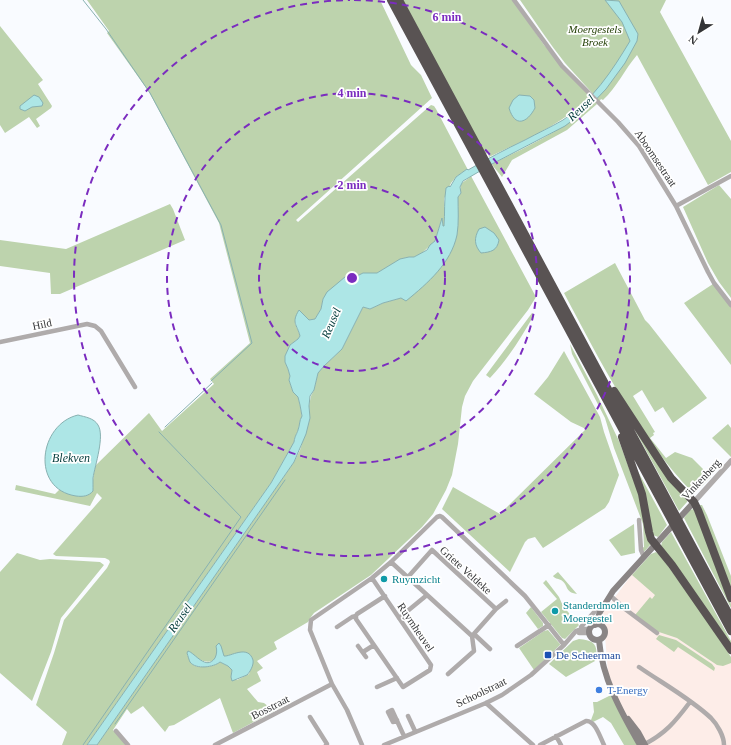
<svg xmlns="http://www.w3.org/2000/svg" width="731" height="745" font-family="'Times New Roman',serif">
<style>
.industrial{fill:#fdede8}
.green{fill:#bdd3ad;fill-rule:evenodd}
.water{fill:#ade6e6;stroke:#88b1b1}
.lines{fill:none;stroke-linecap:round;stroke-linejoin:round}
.stream{stroke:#88b1b1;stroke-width:1}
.minor{stroke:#afabab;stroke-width:4.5}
.tertiary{stroke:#afabab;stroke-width:5.5}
.secondary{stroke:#8a8585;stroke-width:6}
.motorway{stroke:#595353;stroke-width:8}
.ring{fill:none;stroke:#7b2cbf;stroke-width:2;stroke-dasharray:7 5}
.culture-dot{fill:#0f9aa8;stroke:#fff;stroke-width:1.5}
.transit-dot{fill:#1a4fb4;stroke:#fff;stroke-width:1.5}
.shop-dot{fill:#3f7fe0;stroke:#fff;stroke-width:1.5}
.labels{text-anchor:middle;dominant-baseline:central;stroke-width:3.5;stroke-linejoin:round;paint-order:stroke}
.park-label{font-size:11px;font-style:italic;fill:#264108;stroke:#fff}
.street-label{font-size:11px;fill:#333436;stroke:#fff}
.culture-label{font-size:11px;fill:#0d838f;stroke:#fff;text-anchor:start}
.transit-label{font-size:11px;fill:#164399;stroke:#fff;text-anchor:start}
.shop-label{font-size:11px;fill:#366cbe;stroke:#fff;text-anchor:start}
.water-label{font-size:12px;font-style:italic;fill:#033b3b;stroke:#fff}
.centre{fill:#7b2cbf;stroke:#fff;stroke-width:2}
.ring-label{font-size:12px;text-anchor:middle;font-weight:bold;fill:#7b2cbf;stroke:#fff;stroke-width:3.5;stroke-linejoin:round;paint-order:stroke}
</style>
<rect width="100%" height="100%" fill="#f9fbff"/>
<path class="industrial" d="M633,573L731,661V745H643L609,684L603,613Z"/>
<path class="green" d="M87,0H380L411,65L421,75L432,98L296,220L298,222L431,105L434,106L436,109L468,170L467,169L456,177L451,183L444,199L445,209L444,226L443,227V221H441L435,241L422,253L414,257H409L401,259L377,273H363L357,276L350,275L345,277L323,299L321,309L315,319L309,320L299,310C292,326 296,322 300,336L298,339L290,345L285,356V362L288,369L290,376L289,380L293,392L298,397L300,405L302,417C299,421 300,425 298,430C297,434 295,435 294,442L271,483L87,745H62L67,732L36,705L54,653L64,620L107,568L110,562L109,560L105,558L56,556L53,554L102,498L97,493L90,506L15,490L16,485L55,494L60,489C68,496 86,500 93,490V480L95,466L149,413L162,431L214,384L210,379L250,343L219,223L149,92L107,33L109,31Z
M402,0H513L544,45L590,96C563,125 524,140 489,157L488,153L485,154Z
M520,0H666L660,12L731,141V172L708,185L637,55C625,69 617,87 603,100L601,99L599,102C589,88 576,76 565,63C549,43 535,21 520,0Z
M0,26L43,80L38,84L52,106L51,108L36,119L40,126L37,128L29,117L5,133L0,125Z
M595,101L597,104L567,130L512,160L502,177L493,166L492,164C528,146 565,130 595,101Z
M471,176L536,297L528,310L473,381L465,396L462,407L458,444L452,475L446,490L433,514L422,527L371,575L314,613L311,617L308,622L274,642L277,649L257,661L263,668L257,672L261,681L247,689L258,702L264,703L269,707L279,703L282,707L233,733L220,698L174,725L169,726L165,732L143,706L131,714L127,709L113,730L127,745H97L294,462L300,450L310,418L309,406L311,396L314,390L318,373L324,366L342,349L363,307L370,309L383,303L401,298L445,261C459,243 458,219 458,197L461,193C459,181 464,183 471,176ZM216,646L225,657C235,654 248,647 253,661L249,674L237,680L231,677L232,670L228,666L220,662C213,667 198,670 191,663C189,660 188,656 187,653L190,652C200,664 221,668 216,646Z
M719,185L731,199V298L719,282L708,263L683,207Z
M170,204L173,209L185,240L60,294H51L50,273L0,266V240L66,249Z
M615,263L645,320L649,324L707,398L673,423L663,407L655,412L642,390L633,396L655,432L653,433L654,435L650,438L666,458L675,452L692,458L711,477L695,493H693C638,436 601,363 564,293Z
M713,284L731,307V365L684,303Z
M532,313L534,315C521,338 508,359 490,378L486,375Z
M570,344L597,395L619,441L639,495L651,544L644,552L642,548L644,547L643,524L614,448L605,418L572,354Z
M564,351L600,417L604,432L619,475L609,502L605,508L543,548L535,537L528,539L525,542L510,572L442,509L453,487L500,514L586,429L571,422L534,394L548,377Z
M631,423L688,498L687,502L679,511Z
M728,424L731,428V457L712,438Z
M634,464L667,525L658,537L653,535Z
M700,505H702L707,515L731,576V591Z
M694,509L731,604V608L684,518L690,510Z
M634,524L635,553L621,556L609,540Z
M671,532L731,641V646L661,546L662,542Z
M656,552L660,555L702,613L731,657V663L723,666L717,665L677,638L656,631L635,615L650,597L652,599L655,595L632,575L651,554Z
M17,553L40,560L50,559L100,562L104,565L61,618L51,652L32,701L0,673V572Z
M558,572L577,594C564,592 569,585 561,580C557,578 555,579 553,576Z
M546,580L559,597L563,606L579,625L565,639L562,638L541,612L557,599L543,583Z
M531,607L543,623V626L538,629L526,613Z
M548,630L560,644V645L534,670L519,648L544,631Z
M659,635L676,640L712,664L715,668L714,671L678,647L674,652L656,639Z
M579,639C595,640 599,646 595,661L566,677L549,664L573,641Z
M611,695L637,745H624L611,723L603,717L593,722L591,720L594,712L593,702H597Z"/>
<path class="water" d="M605,0L619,1L638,34L637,41L625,63L606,89L586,110L565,126L492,164L463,181L460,187L461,193L458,197C458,209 459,223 457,235C451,263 428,283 406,301L401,298L383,303L370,309L363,307L342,349L324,366L318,373L314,390L310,396L309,406L310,418L306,434L294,462L97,745H87L271,483L294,442C295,435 297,434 298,430C300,425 299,421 302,416L300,405L298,397L293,392L289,380L290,376L288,369L285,362V356L290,345L298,339L300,336C297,324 291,323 299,310L309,320L315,319L321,309L323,299L327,292L345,277L350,275L357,276L363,273H377L400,259L409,257H414L427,250L430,245L435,241L442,218L443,226H444C445,213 444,200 446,188L449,186L450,187L456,177L467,169L468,170C487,159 506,149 525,140C538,133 551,127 563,120C593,100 612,71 630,41L622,22Z
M34,95L39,97L43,103L42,106L32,107L25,111L20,109V106Z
M519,95L530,96L534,100L535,108C527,123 515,128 509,108L513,100Z
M485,227L494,233L499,240C497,251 491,252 481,253C474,245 474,238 479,229Z
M78,415C85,417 94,418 98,425C105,436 95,465 93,478C93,482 93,486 93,491C89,496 83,497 76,496C30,489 39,424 78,415Z
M219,643L221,646L224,656C230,657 248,644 253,660C254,665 250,672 247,675L232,681L231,677L232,670L228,666L220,662C214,667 196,670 190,662C189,660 188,656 187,653L188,651C195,653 206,671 215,658C217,654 217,650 216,646Z"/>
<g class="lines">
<path class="stream" d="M83,0L106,29L150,93L221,225L252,343L211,381
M165,427L212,383
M115,724L285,480
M83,745L241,517L159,432"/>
<path class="minor" d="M514,0L562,66L618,122L639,146L676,206L708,272L714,283L731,305
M676,206L731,176
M0,342L87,324L95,326L101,331L135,387
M639,520L641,550L644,557
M391,562L472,636L474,651L448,674
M408,577L432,550L496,609L472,636
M372,578L431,665L430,670L403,687L356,619V616L357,614L385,596
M613,598L625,609L657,633
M496,609L506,601
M399,618L427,595
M337,627L352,617L356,616
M579,633H590
M581,633V627L596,610
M474,634L490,649
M358,646L366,657
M517,646L549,625
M363,652L374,645
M639,667C662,683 691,699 711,718C717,724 724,736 724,745
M377,687L397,678
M486,703L533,745
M408,716L415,731
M310,717L327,744L326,745
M397,720L393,722L388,712L392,710L404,736
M116,731L128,745
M556,736L561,745
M215,745L332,684
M362,745L347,710L332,684L310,630L311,620L372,578L391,562L437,517L440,516L442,517L525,596L564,645
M384,745L486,703L502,695L531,675L564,645L576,631L581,629H590
M540,745L586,721C595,720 600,737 604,745
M643,745C665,734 675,722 690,702"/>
<path class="tertiary" d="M694,502L731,461"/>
<path class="secondary" d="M589 632a8 8 0 1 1 16 0a8 8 0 1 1-16 0Z
M595,625L600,612L613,591L694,502
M599,640C602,678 621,712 640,745
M628,719L638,732L645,745"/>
<path class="motorway" d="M391,0L731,631
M399,0L731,618
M614,391L663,466L671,478L694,502L698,510L731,598
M622,437L642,494L649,532L651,539L672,565L731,650"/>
</g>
<g class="ring">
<circle cx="352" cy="278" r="93"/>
<circle cx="352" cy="278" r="185"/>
<path d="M354 0A278 278 0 1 1 350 0"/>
</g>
<g class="culture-dot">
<circle cx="384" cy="579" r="4"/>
<circle cx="555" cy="611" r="4"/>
</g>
<rect class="transit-dot" x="544" y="651" width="8" height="8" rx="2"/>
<circle class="shop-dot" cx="599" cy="690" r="4"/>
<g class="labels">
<g class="park-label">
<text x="595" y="29">Moergestels<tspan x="595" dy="13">Broek</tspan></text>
</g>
<g class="street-label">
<text transform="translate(656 158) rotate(56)">Aboomsestraat</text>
<text transform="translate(42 324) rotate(-12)">Hild</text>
<text transform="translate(701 479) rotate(-47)">Vinkenberg</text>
<text transform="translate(466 570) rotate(42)">Griete Veldeke</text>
<text transform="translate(416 627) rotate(56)">Ruymheuvel</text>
<text transform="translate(481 692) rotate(-26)">Schoolstraat</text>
<text transform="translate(270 707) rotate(-27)">Bosstraat</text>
</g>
<g class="culture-label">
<text x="392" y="579">Ruymzicht</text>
<text x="563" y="605">Standerdmolen<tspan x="563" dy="13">Moergestel</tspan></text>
</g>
<g class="transit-label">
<text x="556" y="655">De Scheerman</text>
</g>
<g class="shop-label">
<text x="607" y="690">T-Energy</text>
</g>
<g class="water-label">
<text transform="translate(581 108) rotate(-43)">Reusel</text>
<text transform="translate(331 323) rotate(-67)">Reusel</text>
<text x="71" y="458">Blekven</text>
<text transform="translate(180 618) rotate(-55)">Reusel</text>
</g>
</g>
<circle cx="352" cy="278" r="6" class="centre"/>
<g class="ring-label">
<text x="447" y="21">6 min</text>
<text x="352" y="97">4 min</text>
<text x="352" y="189">2 min</text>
</g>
<g transform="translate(699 32) rotate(217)" stroke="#ffffff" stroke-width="3" paint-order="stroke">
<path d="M0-3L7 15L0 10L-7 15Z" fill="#333436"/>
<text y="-6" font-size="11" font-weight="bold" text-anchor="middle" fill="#333436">N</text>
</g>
</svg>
